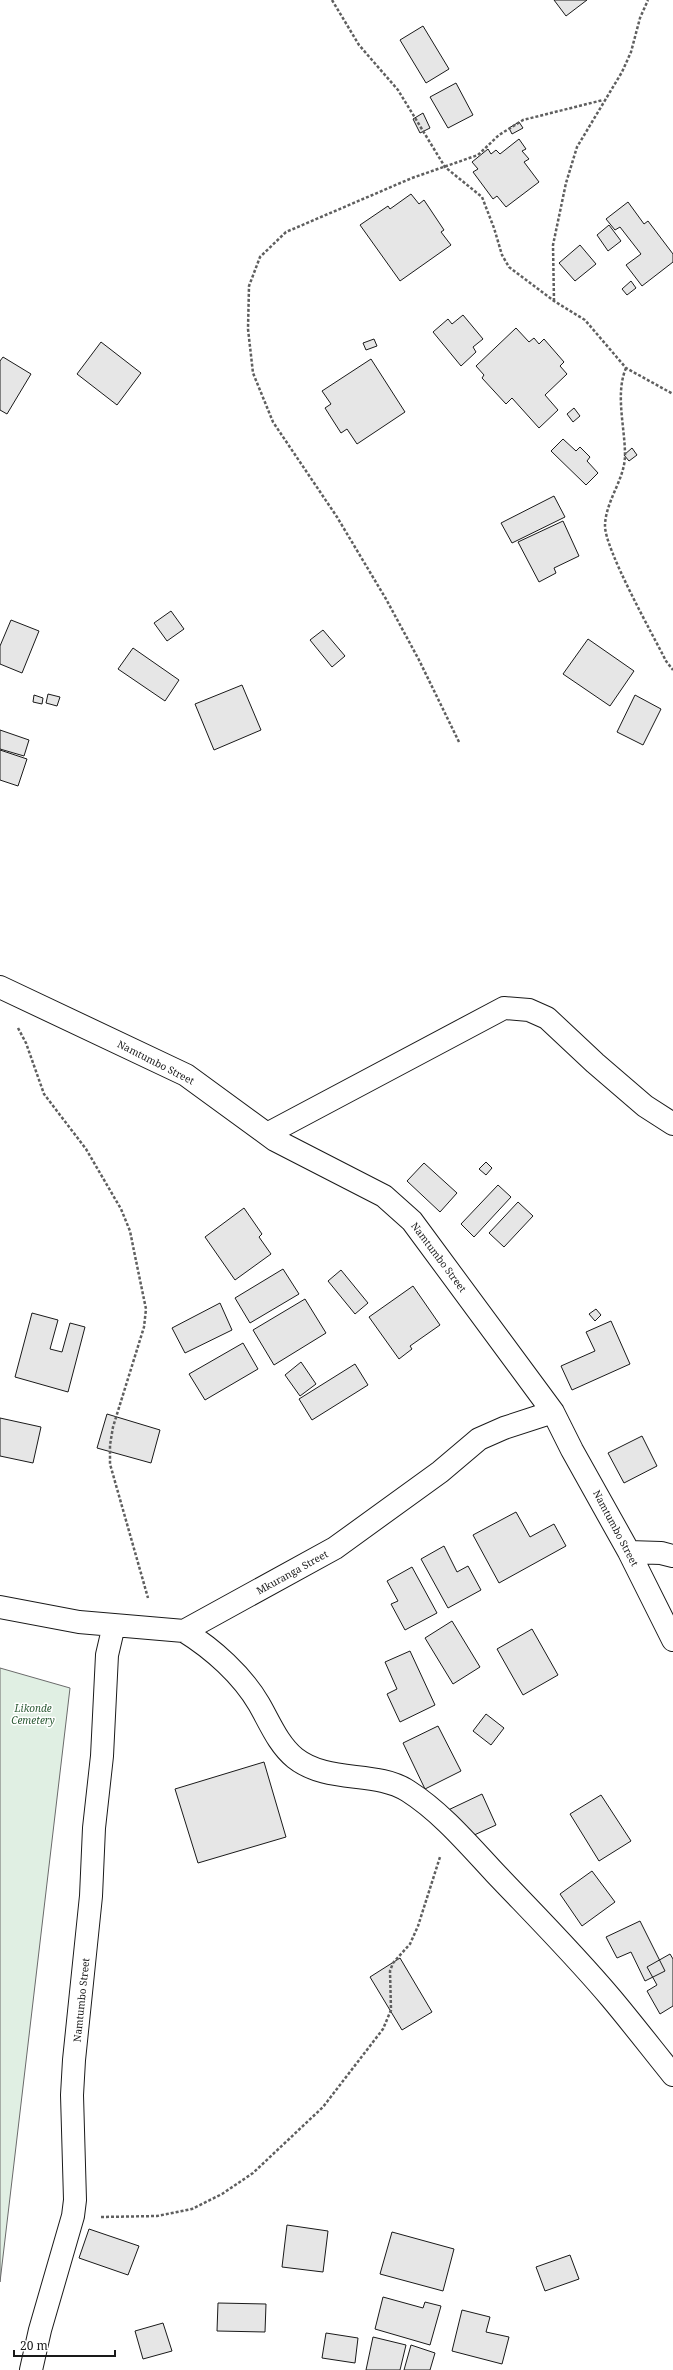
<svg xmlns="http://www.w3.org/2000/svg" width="673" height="2370" font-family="'Noto Serif',serif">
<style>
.green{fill:#e0efe3;stroke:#6a6a6a}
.building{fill:#e6e6e6;stroke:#1a1a1a}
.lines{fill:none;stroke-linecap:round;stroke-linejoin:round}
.minor-casing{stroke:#1a1a1a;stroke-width:24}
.path{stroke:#5f5f5f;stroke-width:2.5;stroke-dasharray:3 2;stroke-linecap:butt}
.minor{stroke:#fff;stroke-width:22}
.labels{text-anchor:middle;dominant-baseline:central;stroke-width:3;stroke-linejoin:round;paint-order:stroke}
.street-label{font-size:10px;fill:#1a1a1a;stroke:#fff}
.park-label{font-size:10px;font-style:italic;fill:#2b5a34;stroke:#fff}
</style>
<rect width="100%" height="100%" fill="#fff"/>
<path class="green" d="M0,1668L70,1688L0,2282Z"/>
<path class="building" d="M554,0H587L566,16Z
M423,26L449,69L426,83L400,40Z
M456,83L473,115L448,128L430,97Z
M423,113L430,128L420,133L413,119Z
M519,122L523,128L512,134L509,128Z
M519,139L526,149L522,151L529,159L524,162L539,182L506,207L497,196L493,199L473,172L478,169L472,162L488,149L491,154L496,150L500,154Z
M411,194L419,204L424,200L444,230L441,232L451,245L400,281L360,225L388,206L390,209Z
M628,202L644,224L648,221L673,254V262L642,286L626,265L641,254L620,227L615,230L606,219Z
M609,225L621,241L608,251L597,235Z
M580,245L596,264L575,281L559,263Z
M631,281L636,288L627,295L622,289Z
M463,315L483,339L473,347L476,352L461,366L433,332L448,319L452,324Z
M516,328L529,342L534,338L539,344L544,339L564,362L560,366L567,374L545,395L558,410L539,428L512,398L506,404L482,378L484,375L476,366Z
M374,339L377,346L366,350L363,343Z
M101,342L141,373L117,405L77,374Z
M3,357L31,374L7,414L0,410V361Z
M371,359L405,412L357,444L347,429L341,433L325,408L331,404L322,391Z
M574,408L580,416L573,422L567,414Z
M563,439L576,451L580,447L590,457L587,461L598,473L586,485L551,451Z
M632,448L637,455L629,461L624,455Z
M554,496L565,517L512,543L501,523Z
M563,521L579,556L554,568L556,573L539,582L518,542Z
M171,611L184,629L167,641L154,623Z
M11,620L39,631L22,673L0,664V646Z
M323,630L345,656L332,667L310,640Z
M588,639L634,671L610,706L563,674Z
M133,648L179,680L165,701L118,669Z
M242,685L261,730L214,750L195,704Z
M48,694L60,697L57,706L46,703Z
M34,695L43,698L42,704L33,702Z
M635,695L661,709L643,745L617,732Z
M0,730L29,740L24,756L0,749Z
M0,750L27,759L18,786L0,780Z
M486,1162L492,1168L486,1175L479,1169Z
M424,1163L457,1193L440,1212L407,1181Z
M498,1185L511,1197L474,1237L461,1224Z
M518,1202L533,1216L504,1247L489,1233Z
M244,1208L262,1234L259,1237L271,1254L235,1280L205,1237Z
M283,1269L299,1294L250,1323L235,1298Z
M341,1270L368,1303L355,1314L328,1281Z
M413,1286L440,1325L410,1346L412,1349L399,1359L369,1317Z
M305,1299L326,1333L274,1365L253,1330Z
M220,1303L232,1330L185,1353L172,1328Z
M596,1309L601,1315L595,1321L589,1314Z
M32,1313L58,1320L50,1349L62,1352L70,1323L85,1327L68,1392L15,1377Z
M611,1321L630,1364L572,1390L561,1366L595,1351L586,1332Z
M243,1343L258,1369L205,1400L189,1374Z
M301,1362L316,1384L300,1396L285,1375Z
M355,1364L368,1385L312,1420L299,1399Z
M107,1414L160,1430L151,1463L97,1448Z
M0,1418L41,1427L33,1463L0,1456Z
M642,1436L657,1466L624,1483L608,1453Z
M516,1512L530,1537L554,1524L566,1546L499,1583L473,1535Z
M444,1546L457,1572L468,1566L481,1590L448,1608L421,1559Z
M412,1567L437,1613L405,1630L391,1604L398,1601L387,1581Z
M452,1621L480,1667L453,1684L425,1638Z
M532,1629L558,1675L523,1695L497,1649Z
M410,1651L435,1705L400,1722L387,1694L397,1689L385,1662Z
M486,1714L504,1728L491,1745L473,1731Z
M438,1726L461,1771L425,1789L403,1743Z
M264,1762L286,1837L198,1863L175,1789Z
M482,1794L496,1825L459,1842L444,1812Z
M601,1795L631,1841L599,1861L570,1814Z
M592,1871L615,1902L582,1926L560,1894Z
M640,1921L665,1971L645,1981L631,1952L617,1958L606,1937Z
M670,1954L673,1959V2006L660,2014L647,1991L657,1985L647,1967Z
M400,1958L432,2012L402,2030L370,1977Z
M287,2225L328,2231L323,2272L282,2267Z
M89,2229L139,2246L128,2275L79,2258Z
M392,2232L454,2249L443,2291L380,2274Z
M570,2255L579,2279L545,2291L536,2267Z
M383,2297L423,2308L425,2302L441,2306L430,2345L375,2329Z
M218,2303L266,2304L265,2332L217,2331Z
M462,2310L490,2317L486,2332L509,2337L502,2364L452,2351Z
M163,2323L172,2351L143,2359L135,2331Z
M326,2333L358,2338L355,2363L322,2358Z
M373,2337L406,2345L400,2370H366Z
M411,2345L435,2353L430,2370H404Z"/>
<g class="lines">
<defs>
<path id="minor" d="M0,987L186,1075L275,1140L384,1196L412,1221L553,1412L572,1450L629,1552L673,1640
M267,1134L504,1008L529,1010L547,1018L595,1063L645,1106L673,1124
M629,1552L661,1553L673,1556
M0,1607L79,1622L184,1631L335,1548L440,1472L479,1439L504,1428L553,1412
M184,1631C213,1649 242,1675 259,1704C270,1723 278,1744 295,1758C328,1784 375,1770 408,1791C441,1812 468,1844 495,1873C534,1914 574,1954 611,1998C632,2023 652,2049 673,2075
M31,2370L40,2330L73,2216L75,2200L72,2095L74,2060L91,1896L94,1828L102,1756L107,1655L114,1625"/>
</defs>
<use href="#minor" class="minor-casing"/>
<path class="path" d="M332,0L359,45L398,90L445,167L482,197L494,228L502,255L509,267L554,301L585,320L626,368L673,394
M554,301L553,245L566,183L577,147L622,72L631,52L640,18L648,0
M626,368C615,394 625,427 625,455C625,479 606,500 605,525C604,548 653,635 666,661L673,670
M459,742L419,660L386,599L337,517L273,422L253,373L248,329L249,286L260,257L286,232L412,178L478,155L499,135L523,120L603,100
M18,1028L26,1043L44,1094L86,1149L121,1209L130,1231L134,1251L146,1309L144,1327L113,1427L110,1445V1464L148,1598
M101,2217L157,2216L192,2209L222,2194L253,2173L323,2107L383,2029L391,2010L390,1971L393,1963L410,1944L418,1926L440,1857"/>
<use href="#minor" class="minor"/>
</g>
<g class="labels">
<g class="street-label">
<text transform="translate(156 1062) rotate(27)">Namtumbo Street</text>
<text transform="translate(439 1257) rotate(53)">Namtumbo Street</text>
<text transform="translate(616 1528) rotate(62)">Namtumbo Street</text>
<text transform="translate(292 1572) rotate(-29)">Mkuranga Street</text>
<text transform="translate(81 2000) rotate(-84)">Namtumbo Street</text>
</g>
<g class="park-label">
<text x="33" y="1708">Likonde<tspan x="33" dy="12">Cemetery</tspan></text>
</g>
</g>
<path d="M14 2350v6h101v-6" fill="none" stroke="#1a1a1a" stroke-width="2"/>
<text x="20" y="2350" font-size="12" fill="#1a1a1a" stroke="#ffffff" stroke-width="3" paint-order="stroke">20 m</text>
</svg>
